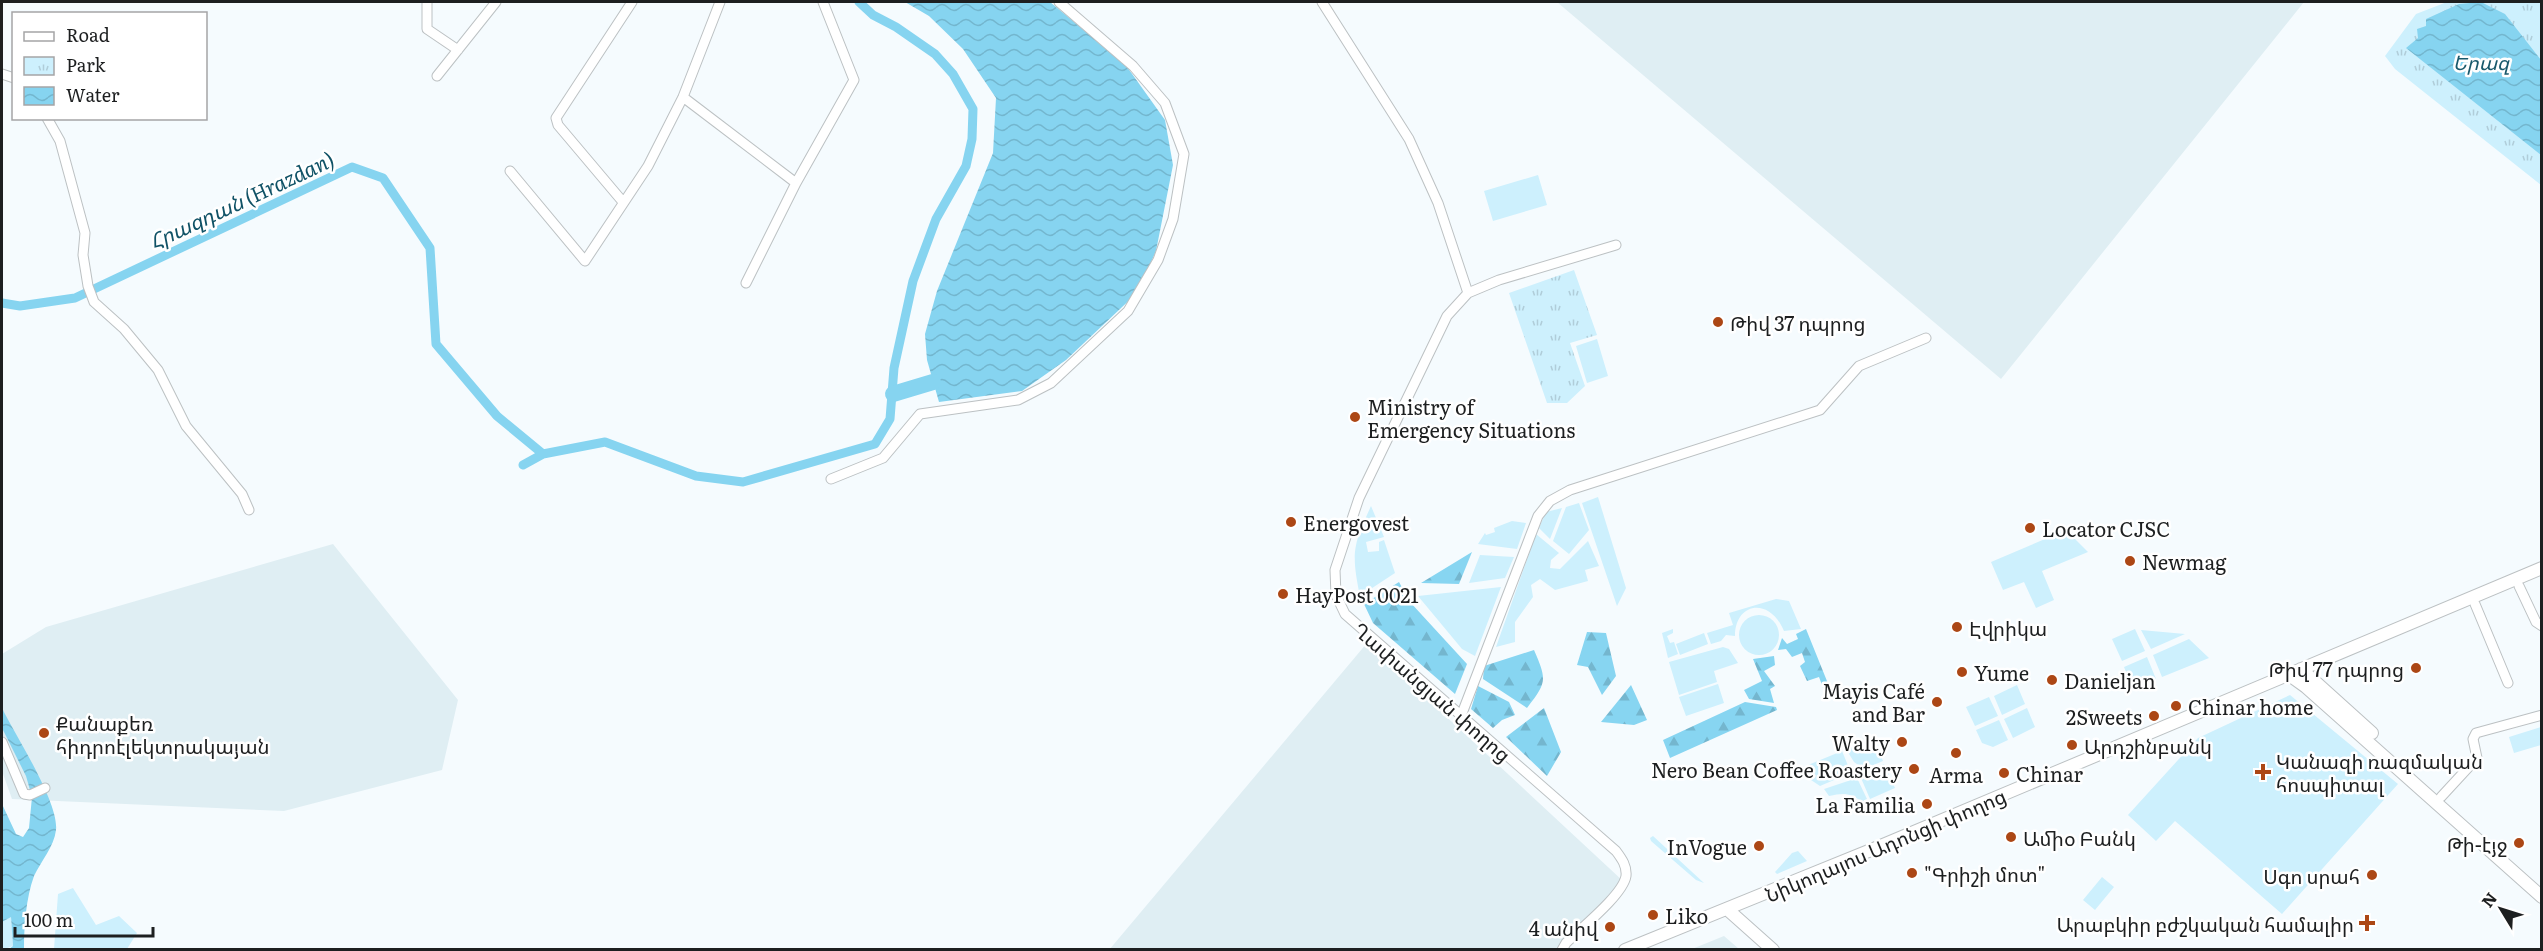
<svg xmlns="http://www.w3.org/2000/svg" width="2543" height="951" font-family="Literata,'Noto Sans Armenian',serif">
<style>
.built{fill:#dfeef3}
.grass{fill:#cdf0fd}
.forest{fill:url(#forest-firs)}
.park{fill:url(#park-tufts)}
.water{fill:url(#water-waves)}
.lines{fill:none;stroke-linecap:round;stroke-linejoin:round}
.canal{stroke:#86d4f0;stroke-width:9}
.river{stroke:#86d4f0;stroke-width:16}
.minor-casing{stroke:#bcc1c3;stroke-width:11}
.tertiary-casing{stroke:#bcc1c3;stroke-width:14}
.minor{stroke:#fff;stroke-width:9}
.tertiary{stroke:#fff;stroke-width:12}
.poi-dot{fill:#ac4715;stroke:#fff;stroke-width:2}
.labels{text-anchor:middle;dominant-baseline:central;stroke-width:5;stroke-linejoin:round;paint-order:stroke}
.park-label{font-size:20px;font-style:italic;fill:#19596c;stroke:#fff}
.poi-label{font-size:20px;fill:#1d1f20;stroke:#fff;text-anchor:start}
.street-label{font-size:20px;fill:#1d1f20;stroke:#fff}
.water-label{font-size:21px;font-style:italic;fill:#105266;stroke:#fff}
</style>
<defs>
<pattern id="forest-firs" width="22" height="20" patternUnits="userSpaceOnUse" patternTransform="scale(1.5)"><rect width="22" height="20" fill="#87d5f1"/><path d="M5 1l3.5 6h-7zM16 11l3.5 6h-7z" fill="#74b6ce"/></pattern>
<pattern id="park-tufts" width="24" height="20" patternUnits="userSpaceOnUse" patternTransform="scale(1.5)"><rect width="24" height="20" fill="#cdf0fd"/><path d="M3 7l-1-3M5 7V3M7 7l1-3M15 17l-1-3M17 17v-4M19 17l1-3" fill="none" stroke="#b0cdd9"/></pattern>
<pattern id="water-waves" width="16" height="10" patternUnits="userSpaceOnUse" patternTransform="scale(1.5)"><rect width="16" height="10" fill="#86d4f0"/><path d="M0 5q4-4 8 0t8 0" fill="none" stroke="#73b6ce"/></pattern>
</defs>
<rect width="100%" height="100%" fill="#f5fbfe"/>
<path class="built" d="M1557,2H2304L2001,379Z
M333,544L458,700L442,770L284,811L12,799L2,771V654L46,627Z
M1367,643L1623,881L1557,949L1109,950Z
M1724,936L1739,949H1692Z"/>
<path class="grass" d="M1538,175L1547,205L1493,221L1484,191Z
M1597,339L1608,376L1587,383L1576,346Z
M1598,497L1626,588L1617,606L1582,503Z
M1579,503L1589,530L1569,554L1553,541L1566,507Z
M1371,506L1384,537L1366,542L1368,552L1379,551V542L1384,540L1395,573L1360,596C1351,553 1353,545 1371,506Z
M1562,508L1550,539L1539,528L1546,512Z
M1512,521L1526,523L1517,549L1478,544L1485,533L1486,535L1495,532L1494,528Z
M2066,530L2088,552L2042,571L2054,600L2036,608L2024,582L2003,590L1991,562Z
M1536,534L1559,553L1551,560L1550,568L1560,569L1588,541L1599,566L1585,570L1588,581L1555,590L1540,579L1531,585L1533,597L1515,622V642L1496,647Z
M1480,555L1514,557L1505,578L1469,583Z
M1501,587L1475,656L1462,649L1418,596Z
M1776,599L1789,601L1801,629L1784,631C1769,596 1735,603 1735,636L1726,635L1721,641L1711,644L1707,633L1733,625L1729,613Z
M1739 635a20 20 0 1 1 40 0a20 20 0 1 1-40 0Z
M1673,629V633L1667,636L1670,643L1674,642L1678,654L1668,658L1662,633Z
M2135,629L2145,651L2122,661L2112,639Z
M2141,630L2185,634L2151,649Z
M1704,633L1708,644L1680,655L1676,644Z
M2189,639L2209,658L2162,677L2153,655Z
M1723,647L1729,649L1738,663L1714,671L1717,682L1679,695L1669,662Z
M2147,657L2156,679L2133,689L2124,667Z
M1718,684L1724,703L1686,716L1679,697Z
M2017,685L2025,704L2002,715L1994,696Z
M2290,695L2398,784L2282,914L2175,821L2156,841L2128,815L2198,738Z
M1989,697L1998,716L1975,726L1966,707Z
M2027,708L2035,727L2013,738L2004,719Z
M1999,720L2008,740L1993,747L1982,743L1976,730Z
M2541,727V745L2514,753L2509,737Z
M1873,738L1883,761L1864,769L1854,762L1846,749Z
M1842,751L1849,768L1841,777L1820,786L1796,770Z
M1884,764L1895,788L1870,799L1861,778L1864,772Z
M1857,778L1867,799L1862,802C1850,792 1843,793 1829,796L1824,789Z
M1653,836L1704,883L1696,880L1651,841L1650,838Z
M1798,851L1807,861L1777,874L1775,872L1792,853Z
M2102,877L2114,887L2095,910L2083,900Z
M73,888L96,925L119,916L137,933L127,949H54L58,894Z
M11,916L13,946L2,950V922Z"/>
<path class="forest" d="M1472,552L1459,584L1421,583Z
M1399,582L1410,602L1467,664L1455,694L1373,623L1364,604Z
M1806,629L1831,691L1825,693L1819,677L1807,681L1800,666L1805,662L1802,653L1792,657L1786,649L1778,650L1782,638L1787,644L1798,639L1796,634Z
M1587,632L1606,633L1616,676L1602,695L1588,667L1577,665Z
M1534,650C1547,680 1547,682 1527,708L1483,679L1484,666Z
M1774,656L1775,665L1764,671L1775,686L1770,689L1774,703L1749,699L1744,690L1762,681L1753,659Z
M1631,685L1647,720L1634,725L1601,722Z
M1478,686L1509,702L1515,715L1502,720L1493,728L1471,709Z
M1745,702L1776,707L1777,710L1670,758L1663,740Z
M1544,708L1561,752L1547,776L1506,737Z"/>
<path class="park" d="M2447,2L2541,3V185L2395,69L2385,56L2416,14Z
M1574,270L1597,335L1570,343L1585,386L1567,403H1547L1509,293Z"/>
<path class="water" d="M905,2H1050L1125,64L1165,120L1173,165L1156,251L1138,292L1066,360L1022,391L939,402L927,360L925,334L937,291L993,153L996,98L963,49L929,16Z
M2481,2L2505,14L2541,60V155L2406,48L2418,38L2417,29L2426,26V19L2459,4Z
M2,708C15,735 59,802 56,830C54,847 41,861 34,876C26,898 24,926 24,949H9L13,946L11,917L2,922V804L16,834L23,837L29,828L32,797L26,776L2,728Z"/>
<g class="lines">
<path class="canal" d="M2,303L20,306L75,298L352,167L383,178L430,248L436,344L497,416L543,454
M523,465L543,454L605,442L696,476L743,482L875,444L890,419L894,368L913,281L936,219L966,166L972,139L973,109L953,74L935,54L896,27L873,15L859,2"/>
<path class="river" d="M893,394L933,382"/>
<defs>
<path id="minor" d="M427,2V29L458,50
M1322,2L1409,139L1438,203L1468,293
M2,74L14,78
M437,76L496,2
M683,97L796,183
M47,118L60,141L85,233L83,255L88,286L94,302L124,329L158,370L186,426L242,494L249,510
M510,171L585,261L648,166L683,97L720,2
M623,202L558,125L556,118L632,2
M746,283L796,183L854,80L823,2
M831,479L883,458L920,414L1018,400L1051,383L1128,311L1158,260L1173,219L1184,154L1165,103L1133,66L1059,2
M2519,586L2536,622L2542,626
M2475,604L2508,683
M1461,716L1538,516L1550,501L1570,490L1820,410L1859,366L1926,338
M2,742L24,794L30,795L45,788
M2441,797L2477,758L2473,739L2476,733L2542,715
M1562,950L1566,943C1580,929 1623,895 1626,876C1627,866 1622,859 1616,851L1345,614L1336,595L1335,570L1359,498L1447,316L1468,293L1499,280L1616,245"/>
<path id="tertiary" d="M2301,669L2372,733
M2288,674L2306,687L2542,897
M1727,909L1773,950
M1625,950L1871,850L2542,568"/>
</defs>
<use href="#minor" class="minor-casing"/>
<use href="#tertiary" class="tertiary-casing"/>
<use href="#minor" class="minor"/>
<use href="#tertiary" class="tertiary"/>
</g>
<g class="poi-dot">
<circle cx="1718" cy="322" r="6"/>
<circle cx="1355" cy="417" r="6"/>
<circle cx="1291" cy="522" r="6"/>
<circle cx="2030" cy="528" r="6"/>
<circle cx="2130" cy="561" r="6"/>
<circle cx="1283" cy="594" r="6"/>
<circle cx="1957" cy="627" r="6"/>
<circle cx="2416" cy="668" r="6"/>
<circle cx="1962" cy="672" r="6"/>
<circle cx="2052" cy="680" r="6"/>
<circle cx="1937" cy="702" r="6"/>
<circle cx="2176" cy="706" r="6"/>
<circle cx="2154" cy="716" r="6"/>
<circle cx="44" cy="733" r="6"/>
<circle cx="1902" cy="742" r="6"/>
<circle cx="2072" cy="745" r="6"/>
<circle cx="1956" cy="753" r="6"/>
<circle cx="1914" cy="769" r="6"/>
<path d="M2260 763h6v6h6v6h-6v6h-6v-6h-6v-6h6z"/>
<circle cx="2004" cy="773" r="6"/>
<circle cx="1927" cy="804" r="6"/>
<circle cx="2011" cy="837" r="6"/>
<circle cx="2519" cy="843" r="6"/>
<circle cx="1759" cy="846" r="6"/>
<circle cx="1912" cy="873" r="6"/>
<circle cx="2372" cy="875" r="6"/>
<circle cx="1653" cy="915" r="6"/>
<path d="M2364 914h6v6h6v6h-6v6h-6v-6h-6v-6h6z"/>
<circle cx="1610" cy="927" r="6"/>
</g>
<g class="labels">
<g class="park-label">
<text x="2481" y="61">Երազ</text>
</g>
<g class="poi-label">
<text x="1730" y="322">Թիվ 37 դպրոց</text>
<text x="1367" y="406">Ministry of<tspan x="1367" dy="23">Emergency Situations</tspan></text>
<text x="1303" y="522">Energovest</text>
<text x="2042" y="528">Locator CJSC</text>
<text x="2142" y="561">Newmag</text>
<text x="1295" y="594">HayPost 0021</text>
<text x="1969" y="627">Էվրիկա</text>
<text x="2404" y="668" text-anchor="end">Թիվ 77 դպրոց</text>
<text x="1974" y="672">Yume</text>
<text x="2064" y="680">Danieljan</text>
<text x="1925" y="690" text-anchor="end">Mayis Café<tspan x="1925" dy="23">and Bar</tspan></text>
<text x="2188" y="706">Chinar home</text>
<text x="2142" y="716" text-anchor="end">2Sweets</text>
<text x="56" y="722">Քանաքեռ<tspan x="56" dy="23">հիդրոէլեկտրակայան</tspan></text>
<text x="1890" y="742" text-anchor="end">Walty</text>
<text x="2084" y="745">Արդշինբանկ</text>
<text x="2276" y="760">Կանազի ռազմական<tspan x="2276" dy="23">հոսպիտալ</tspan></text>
<text x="1902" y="769" text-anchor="end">Nero Bean Coffee Roastery</text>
<text x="2016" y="773">Chinar</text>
<text x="1956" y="774" text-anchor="middle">Arma</text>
<text x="1915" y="804" text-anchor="end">La Familia</text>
<text x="2023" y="837">Ամիօ Բանկ</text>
<text x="2507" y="843" text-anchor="end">Թի-էյջ</text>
<text x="1747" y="846" text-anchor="end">InVogue</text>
<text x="1924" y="873">"Գրիշի մոտ"</text>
<text x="2360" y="875" text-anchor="end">Սգո սրահ</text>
<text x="1665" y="915">Liko</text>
<text x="2354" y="923" text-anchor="end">Արաբկիր բժշկական համալիր</text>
<text x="1598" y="927" text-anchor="end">4 անիվ</text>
</g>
<g class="street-label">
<text transform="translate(1433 691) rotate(41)">Ղափանցյան փողոց</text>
<text transform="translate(1885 844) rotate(-23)">Նիկողայոս Ադոնցի փողոց</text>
</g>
<g class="water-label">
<text transform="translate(241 199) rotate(-25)">Հրազդան (Hrazdan)</text>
</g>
</g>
<rect width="2543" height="951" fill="none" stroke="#1d1f20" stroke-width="6"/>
<rect x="12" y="12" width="195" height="108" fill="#ffffff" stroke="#a5a5a6" stroke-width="1.5"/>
<rect x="24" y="32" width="30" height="9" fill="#ffffff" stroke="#a5a5a6" stroke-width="1.5"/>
<text x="66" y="42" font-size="18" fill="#1d1f20">Road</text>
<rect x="24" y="57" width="30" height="18" fill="url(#park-tufts)" stroke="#a5a5a6" stroke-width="1.5"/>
<text x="66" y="72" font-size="18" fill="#1d1f20">Park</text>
<rect x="24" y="87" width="30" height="18" fill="url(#water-waves)" stroke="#a5a5a6" stroke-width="1.5"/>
<text x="66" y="102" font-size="18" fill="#1d1f20">Water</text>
<g transform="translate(2501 909) rotate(308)" stroke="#ffffff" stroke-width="4.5" paint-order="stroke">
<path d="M0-4.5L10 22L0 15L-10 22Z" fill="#1d1f20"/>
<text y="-9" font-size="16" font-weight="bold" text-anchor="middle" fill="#1d1f20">N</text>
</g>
<path d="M15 927v9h138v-9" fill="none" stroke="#1d1f20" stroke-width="3"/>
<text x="24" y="927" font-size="18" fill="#1d1f20" stroke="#ffffff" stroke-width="4.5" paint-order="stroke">100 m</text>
</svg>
